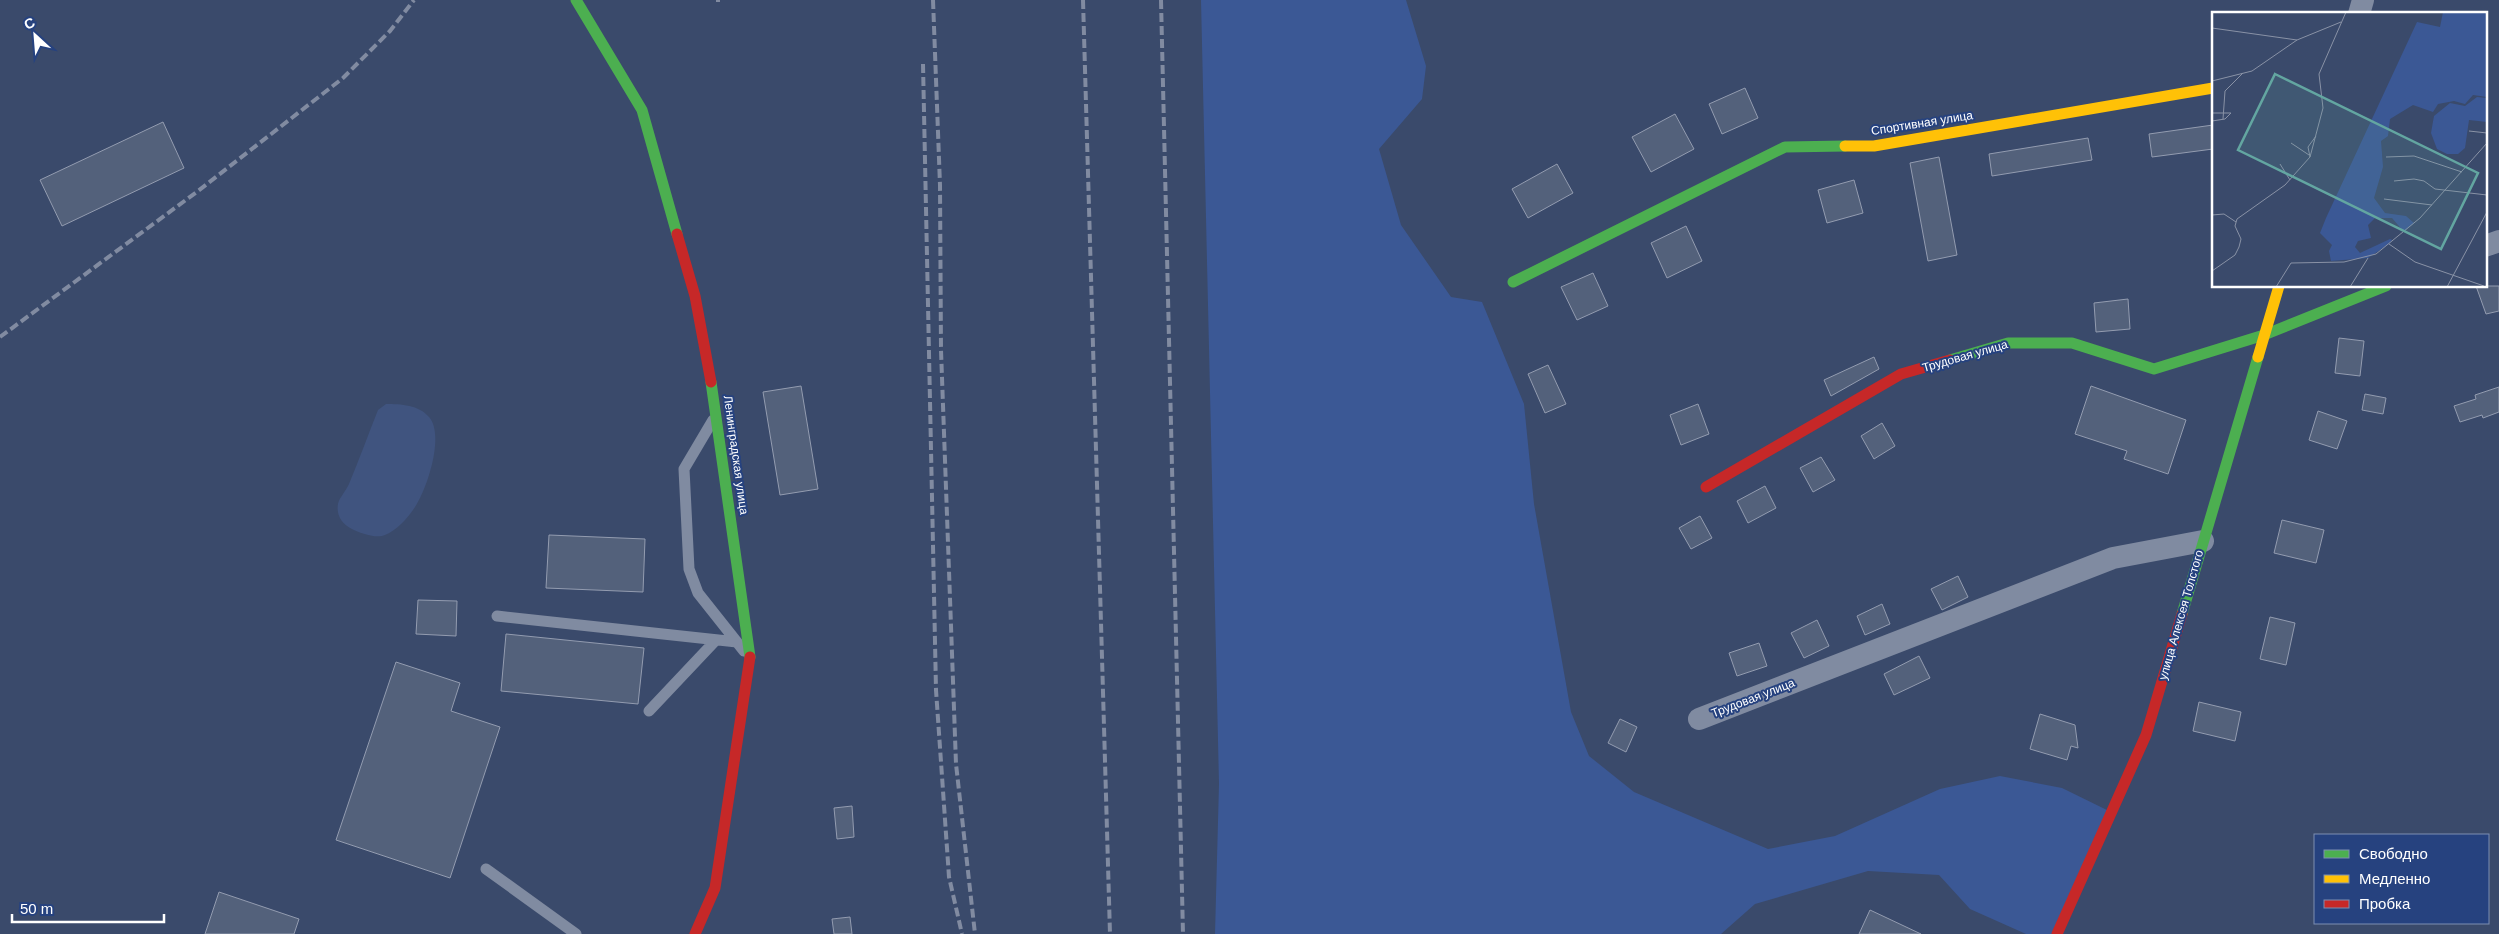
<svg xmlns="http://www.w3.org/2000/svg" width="2499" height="934" font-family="Helvetica,sans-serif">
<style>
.green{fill:#3b5895}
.water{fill:#40547f}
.building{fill:#53617b;stroke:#939cb0}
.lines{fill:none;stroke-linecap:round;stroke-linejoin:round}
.lane{stroke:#808ba1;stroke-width:11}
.street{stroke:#808ba1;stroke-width:22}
.fast{stroke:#4caf50;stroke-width:11}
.slow{stroke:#ffc107;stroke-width:11}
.jam{stroke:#c62828;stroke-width:11}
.rail{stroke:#818ba1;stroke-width:4;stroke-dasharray:9 4;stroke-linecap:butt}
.labels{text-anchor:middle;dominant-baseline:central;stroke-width:4;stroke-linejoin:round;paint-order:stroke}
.street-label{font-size:12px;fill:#fff;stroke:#26427f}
.inset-road{fill:none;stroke:#8992a6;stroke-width:1}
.view{fill:#63a6a1;fill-opacity:0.15;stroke:#63a6a1;stroke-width:2.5}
.inset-edge{fill:none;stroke:#fff;stroke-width:2.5}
</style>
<rect width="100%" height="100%" fill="#3a4a6b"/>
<path class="green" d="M1201,0H1406L1426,66L1422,99L1379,149L1401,225L1451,297L1482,302L1524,404L1534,504L1571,712L1589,756L1634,792L1768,849L1835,836L1940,789L2000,776L2062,788L2111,812L2057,934H2026L1970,909L1939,875L1868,871L1755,904L1721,934H1215L1219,784Z"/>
<path class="water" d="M386,404C401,404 419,405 429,417C445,435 427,489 415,507C408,518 397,530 385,535C376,539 360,533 352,529C342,524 336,515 338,504C339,498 346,491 349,484C359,460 368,435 378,410Z"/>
<path class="building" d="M1745,88L1758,118L1722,134L1709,104Z
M1675,114L1694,149L1651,172L1632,137Z
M163,122L184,168L62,226L40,180Z
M2213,125V149L2152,157L2149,134Z
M2088,138L2092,160L1992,176L1989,154Z
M1939,157L1957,255L1928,261L1910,163Z
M1557,164L1573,193L1528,218L1512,189Z
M1854,180L1863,213L1827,223L1818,190Z
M1686,226L1702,261L1667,278L1651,243Z
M1593,273L1608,306L1577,320L1561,287Z
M2476,286H2499V311L2486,314Z
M2128,299L2130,329L2096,332L2094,303Z
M2339,338L2364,341L2360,376L2335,373Z
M1874,357L1879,369L1831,396L1824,380Z
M1548,365L1566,404L1545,413L1528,374Z
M801,386L818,489L780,495L763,392Z
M2091,386L2186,420L2168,474L2124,459L2127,451L2075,434Z
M2499,387V412L2483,418L2482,415L2460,422L2454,406L2476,399L2475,395Z
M2365,394L2386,398L2383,414L2362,410Z
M1698,404L1709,434L1681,445L1670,415Z
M2318,411L2347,421L2337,449L2309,440Z
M1882,423L1895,446L1874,459L1861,436Z
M1821,457L1835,480L1813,492L1800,468Z
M1765,486L1776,508L1748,523L1737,501Z
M1700,516L1712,538L1691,549L1679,528Z
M2282,520L2324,530L2316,563L2274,553Z
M549,535L645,539L643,592L546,588Z
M1958,576L1968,597L1942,610L1931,589Z
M418,600L457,601L456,636L416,634Z
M1882,604L1890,624L1865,635L1857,616Z
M2270,617L2295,623L2286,665L2260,659Z
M1817,620L1829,646L1804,658L1791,633Z
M506,634L644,648L638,704L501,691Z
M1759,643L1767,666L1737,676L1729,653Z
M1919,656L1930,678L1894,695L1884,674Z
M396,662L460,683L451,711L500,727L450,878L336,840Z
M2199,702L2241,712L2235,741L2193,731Z
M2040,714L2075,725L2078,748L2071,746L2067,760L2030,749Z
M1620,719L1637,727L1626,752L1608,743Z
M852,806L854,837L837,839L834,808Z
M219,892L299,919L294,934H205Z
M1870,910L1921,934H1859Z
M850,917L852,934H834L832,919Z"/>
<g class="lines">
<path class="lane" d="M713,420L684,469L689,569L698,593L744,651
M497,616L737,642
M649,711L716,640
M486,869L576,934"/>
<path class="street" d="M2359,14L2363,0
M2485,246L2499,241
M1699,719L2113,558L2203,541"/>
<path class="fast" d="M576,0L642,110L677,234
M1513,282L1785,147L1845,146
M1950,360L2008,343H2072L2154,369L2264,335L2386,286
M711,382L750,657
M2182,614L2258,357"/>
<path class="slow" d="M1845,146H1874L2213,88
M2258,357L2279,286"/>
<path class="jam" d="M677,234L695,296L711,382
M1706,487L1901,374L1950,360
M695,934L715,888L750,657
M2057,934L2146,735L2182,614"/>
<path class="rail" d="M718,0V2
M933,0L940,185L941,350L956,764L975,934
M1083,0L1110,934
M1161,0L1183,934
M923,64L936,690L949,877L962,934
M0,337L198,191L343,78L390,31L414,0"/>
</g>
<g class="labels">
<g class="street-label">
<text transform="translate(1922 123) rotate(-9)">Спортивная улица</text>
<text transform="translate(1965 356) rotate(-16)">Трудовая улица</text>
<text transform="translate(736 455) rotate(82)">Ленинградская улица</text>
<text transform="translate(2181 615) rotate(-74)">улица Алексея Толстого</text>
<text transform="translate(1753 698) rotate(-21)">Трудовая улица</text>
</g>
</g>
<g transform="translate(2212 12)">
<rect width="275" height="275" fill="#3a4a6b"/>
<path d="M231,0H275V85L261,83L253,92L242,89L226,92L221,100L201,93L178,107L176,124L169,129L171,155L162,186L173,201L194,204L202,211L192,220L180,206H163L156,213L159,226L146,229L143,235L148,241L178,227L180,228L177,232L156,246L119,249L117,239L120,233L108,221L114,206L205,10L228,15ZM265,85L275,86V110L257,108L253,136L246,142H235L225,137L219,121L222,104L238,91L253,94Z" fill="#3b5895"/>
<path class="inset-road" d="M0,16L85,28M0,69L40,59L85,28L129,10M0,101H19L13,107L0,109M11,107L13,79L31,61M257,119L275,121M79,131L97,143M98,145L96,135L104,124M174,145L202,144L250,160M68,152L78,168M182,169L202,167L212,169L223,177L275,183M172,187L220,193M0,203L12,202L24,210M177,232L203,250L272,274M0,259L23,243L27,235L29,227L23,214L25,207L73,173L98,145L111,96L107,62L134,0M64,275L79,251L132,250L164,242L208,206L275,131M138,275L156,246M235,275L275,200"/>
<path class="view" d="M63,62L266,161L229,237L26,138Z"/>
<rect width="275" height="275" class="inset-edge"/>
</g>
<rect x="2314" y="834" width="175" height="90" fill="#26427f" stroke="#7d8eb2"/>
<rect x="2324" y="850" width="25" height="8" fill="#4caf50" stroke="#7d8eb2"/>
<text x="2359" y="859" font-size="15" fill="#ffffff">Свободно</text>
<rect x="2324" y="875" width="25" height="8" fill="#ffc107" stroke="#7d8eb2"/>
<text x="2359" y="884" font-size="15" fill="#ffffff">Медленно</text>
<rect x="2324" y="900" width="25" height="8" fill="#c62828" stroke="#7d8eb2"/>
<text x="2359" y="909" font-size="15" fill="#ffffff">Пробка</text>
<g transform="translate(35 35) rotate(334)" stroke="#26427f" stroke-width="4" paint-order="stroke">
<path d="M0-4L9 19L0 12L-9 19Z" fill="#ffffff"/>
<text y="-8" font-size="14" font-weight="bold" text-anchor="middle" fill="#ffffff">С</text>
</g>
<path d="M12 914v8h152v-8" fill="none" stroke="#ffffff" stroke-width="2.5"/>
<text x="20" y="914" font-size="15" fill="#ffffff" stroke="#26427f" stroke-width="4" paint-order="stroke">50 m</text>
</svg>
